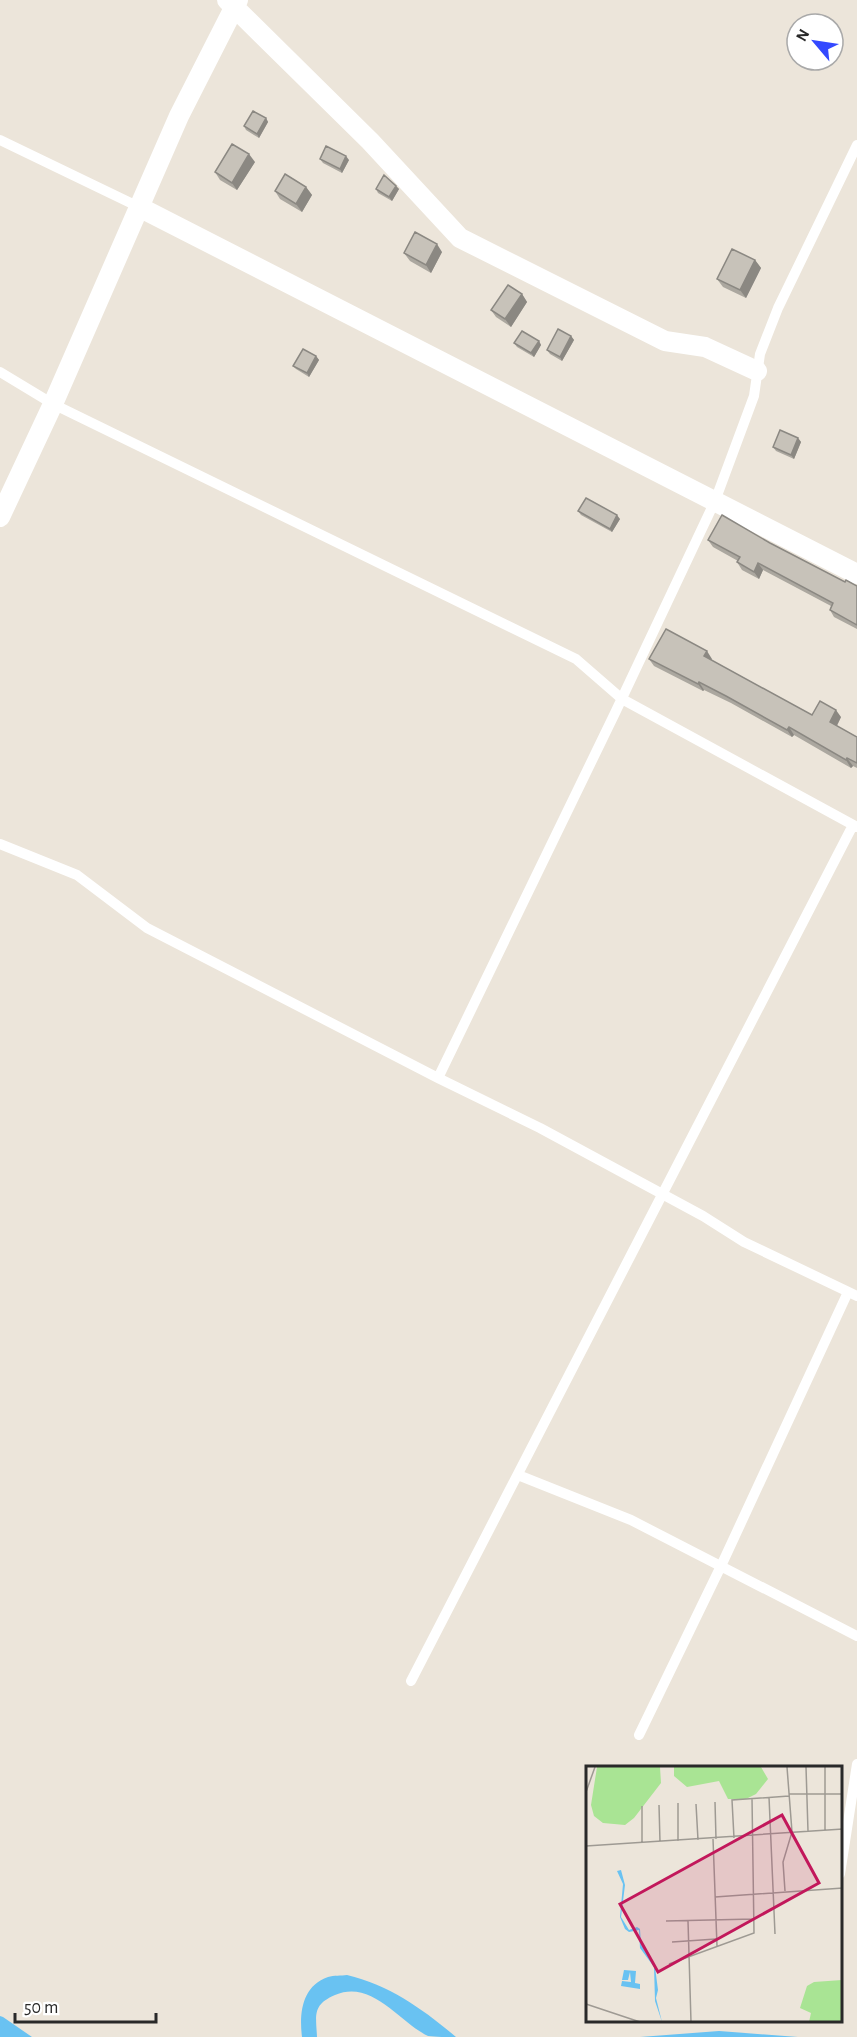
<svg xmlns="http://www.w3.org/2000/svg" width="857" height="2037" font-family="'Alegreya Sans',sans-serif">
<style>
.water{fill:#69c2f2}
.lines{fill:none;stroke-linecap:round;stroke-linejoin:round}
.service{stroke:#fff;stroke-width:10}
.minor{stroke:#fff;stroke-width:20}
.wall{fill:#aba79f}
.shaded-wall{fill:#8b8882}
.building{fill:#c7c2b9;stroke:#8b8882;stroke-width:1.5}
.inset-road{fill:none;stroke:#9e9a93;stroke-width:1.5}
.view{fill:#c2185b;fill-opacity:0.15;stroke:#c2185b;stroke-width:3}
.inset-edge{fill:none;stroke:#292929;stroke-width:3}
</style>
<rect width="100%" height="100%" fill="#ece5da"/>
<path class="water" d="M347,1975C389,1985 423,2009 456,2037C448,2037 435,2037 428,2036C399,2022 372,1979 335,1995C312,2005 316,2015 317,2037H302C299,2013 302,1986 328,1977C334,1975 341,1976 347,1975Z
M0,2016L3,2017L32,2037H0Z
M719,2031L798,2037H640Z"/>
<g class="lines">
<path class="service" d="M0,140L139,207
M0,372L53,404L576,659L622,699L857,827
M0,844L77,875L147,928L438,1078L540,1128L703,1216L744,1242L857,1296
M438,1078L615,713L715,501L754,396L760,354L778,308L857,145
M518,1475L631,1520L857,1636
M411,1681L853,825
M639,1735L721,1566L848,1292
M840,1874L857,1764"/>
<path class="minor" d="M227,0L370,141L460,238L665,341L705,347L757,371
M139,207L857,574
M0,517L53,404L179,116L238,0"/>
</g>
<path class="wall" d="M266,118L268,122L259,138L246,130L244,126Z
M320,159L349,160L342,173L323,163Z
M255,162L237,190L220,180L215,172Z
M396,186L399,189L392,201L378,193L376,189Z
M306,187L312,195L302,212L280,199L275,191Z
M442,252L431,273L410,261L404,253Z
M755,260L761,268L746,298L723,287L717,279Z
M522,294L527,302L511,327L496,317L491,310Z
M571,336L574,340L562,361L550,354L547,350Z
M539,341L541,345L534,357L517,347L514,343Z
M316,356L319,360L309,377L296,369L293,366Z
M798,438L801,442L794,459L776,451L773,447Z
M578,511L620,519L612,532L581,515Z
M708,540L770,543L845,582L857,586V629L834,617L830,610L831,606L763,570L759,579L742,570L737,562L738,561L713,547Z
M649,659H712L711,660L812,715L841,717L837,726L857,737V768L853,766L851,768L794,735L792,737L731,703L704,690L703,691L654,666Z"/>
<path class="shaded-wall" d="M266,118L268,122L259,138L257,134Z
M249,154L255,162L237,190L232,183Z
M346,156L349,160L342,173L340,169Z
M396,186L399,189L392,201L389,197Z
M306,187L312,195L302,212L296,204Z
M437,244L442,252L431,273L426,265Z
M755,260L761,268L746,298L740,290Z
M522,294L527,302L511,327L505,319Z
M571,336L574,340L562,361L560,357Z
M539,341L541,345L534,357L531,353Z
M316,356L319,360L309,377L307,373Z
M798,438L801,442L794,459L791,455Z
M617,515L620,519L612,532L610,529Z
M758,563L763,570L759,579L754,572Z
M707,651L712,659L709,663L704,656Z
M699,682L704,690L703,691L698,684Z
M836,710L841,717L835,729L830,722Z
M789,727L794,735L792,737L787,730Z
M847,758L853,766L851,768L846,760Z"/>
<path class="building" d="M253,111L266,118L257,134L244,126Z
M232,144L249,154L232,183L215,172Z
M326,146L346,156L340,169L320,159Z
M285,174L306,187L296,204L275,191Z
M384,175L396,186L389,197L376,189Z
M415,232L437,244L426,265L404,253Z
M732,249L755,260L740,290L717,279Z
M508,285L522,294L505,319L491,310Z
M558,329L571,336L560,357L547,350Z
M522,331L539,341L531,353L514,343Z
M303,349L316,356L307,373L293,366Z
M780,430L798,438L791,455L773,447Z
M586,498L617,515L610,529L578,511Z
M722,515L770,543L845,582L846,580L857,586V625L830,610L833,603L758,563L754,572L737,562L740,557L708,540Z
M666,629L707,651L704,656L812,715L820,701L836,710L830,722L857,737V763L847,758L846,760L789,727L787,730L726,696L699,682L698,684L649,659Z"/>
<g transform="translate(586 1766)">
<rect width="256" height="256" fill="#ece5da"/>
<path d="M11,1H74L75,17L48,52L39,59L17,57L8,50L5,39ZM88,1H175L182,13L170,28L160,33H142L133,15L101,21L88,10ZM256,214V256H223L225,247L214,242L221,220L228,216Z" fill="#a9e494"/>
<path d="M35,104L39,119L35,151L43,164L51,161L54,163L55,178L69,201L72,224L70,232L76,256L69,235L68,201L54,182L53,164L43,166L39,163L34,151L37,118L31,105ZM38,204L50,205L49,217L54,218V223L35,220L36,215L45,216L44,206L42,214H36Z" fill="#69c2f2"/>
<path class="inset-road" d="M220,1L222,65M0,26L9,1M203,28H257M183,31L189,168M129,36L130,73M92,37V75M110,38L112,74M73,39L74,76M56,40V77M239,64V1M148,72L146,34L203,30M127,73L131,180M0,80L257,63M199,125L197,96L206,66L201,1M129,131L257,122M80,155L168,153M102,155L105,256M86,176L130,173M83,198L168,167L166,32M0,238L54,256"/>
<path class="view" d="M196,49L233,117L72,206L34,138Z"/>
<rect width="256" height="256" class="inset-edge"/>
</g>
<g transform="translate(815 42) rotate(299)"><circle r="28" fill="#ffffff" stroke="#a9a9a9" stroke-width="1.5"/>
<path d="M0-4.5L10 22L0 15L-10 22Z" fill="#3449ff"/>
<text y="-9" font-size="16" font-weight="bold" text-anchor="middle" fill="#292929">N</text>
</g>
<path d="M15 2013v9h141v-9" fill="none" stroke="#292929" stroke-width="3"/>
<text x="24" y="2013" font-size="18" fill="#292929" stroke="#ffffff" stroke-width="4.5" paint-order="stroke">50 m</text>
</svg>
